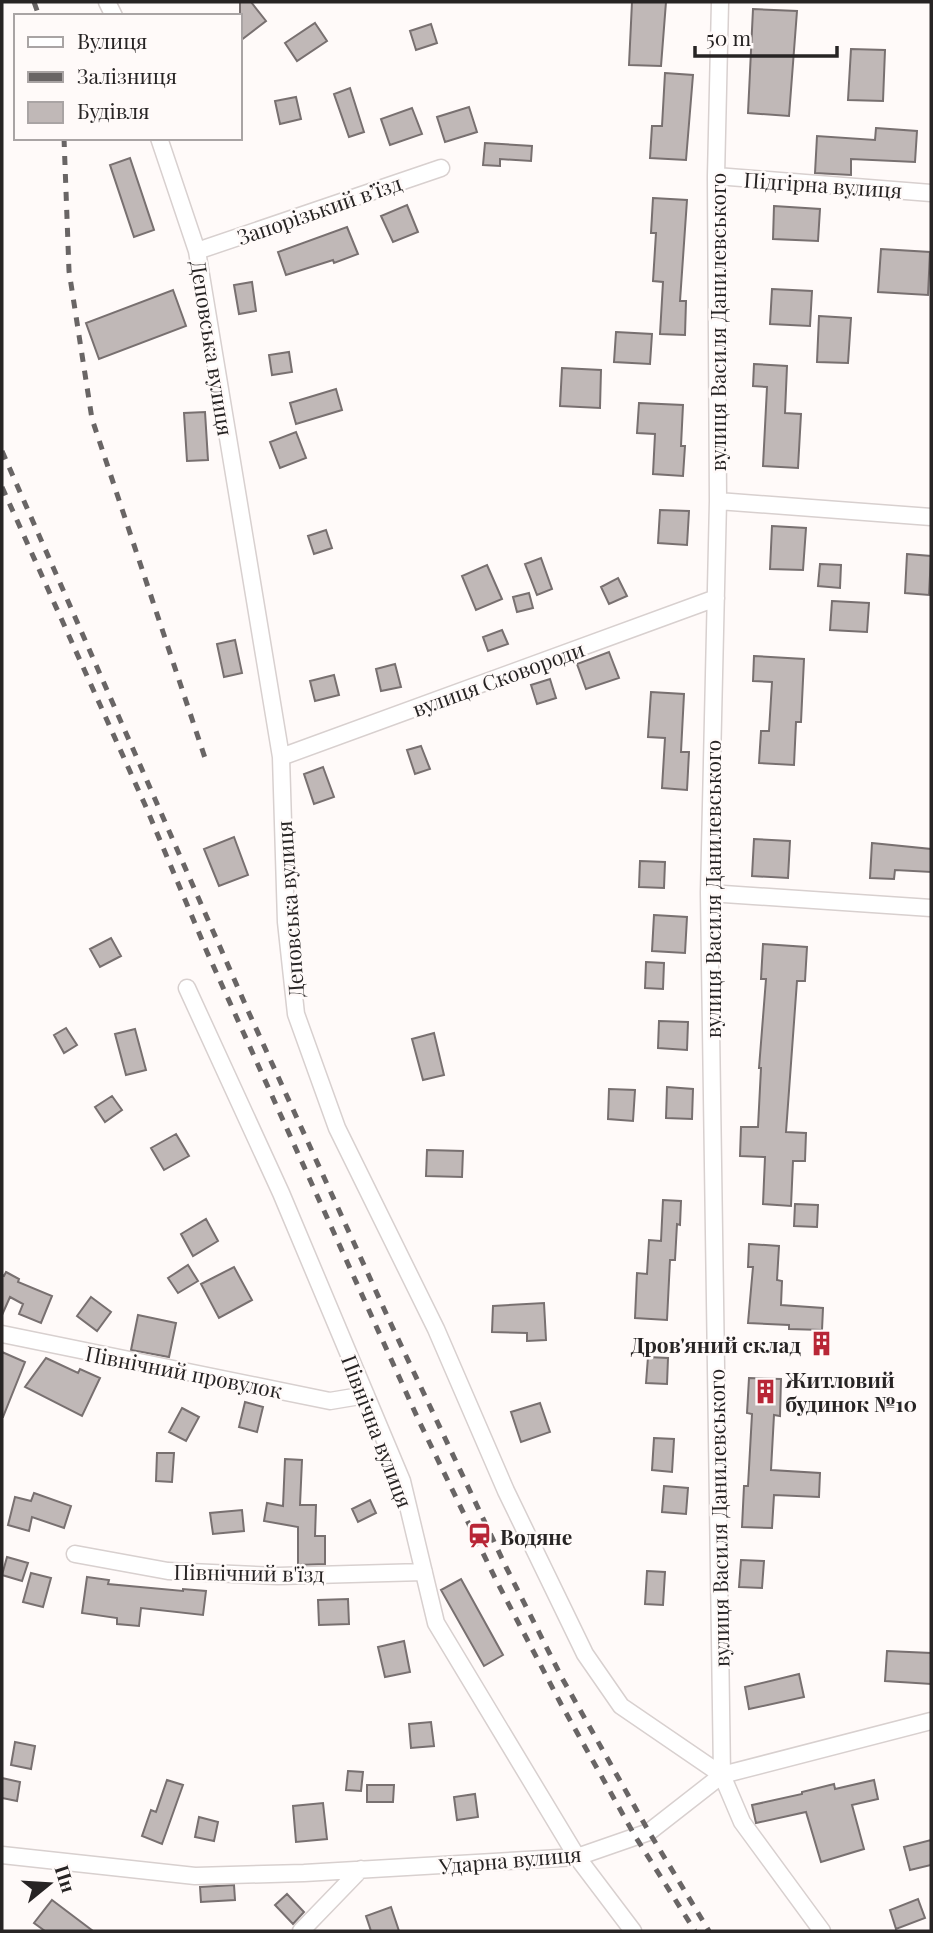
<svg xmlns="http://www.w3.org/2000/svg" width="933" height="1933" font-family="'Playfair Display',serif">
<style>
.building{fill:#c0b8b7;stroke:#787070;stroke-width:2}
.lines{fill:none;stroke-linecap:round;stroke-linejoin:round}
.street-casing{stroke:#d8d0cf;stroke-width:19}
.street{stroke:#fff;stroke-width:16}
.rail{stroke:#696565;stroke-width:5;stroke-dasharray:9 9;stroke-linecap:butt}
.labels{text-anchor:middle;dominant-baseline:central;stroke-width:5;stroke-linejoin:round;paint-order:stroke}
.street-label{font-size:21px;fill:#272424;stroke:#fffaf9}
.poi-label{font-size:21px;font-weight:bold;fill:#272424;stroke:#fffaf9;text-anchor:start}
</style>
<rect width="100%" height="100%" fill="#fffaf9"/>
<path class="building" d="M240,2H251L266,21L240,41Z
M632,2H666L661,66L629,65Z
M753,9L797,11L789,116L748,113Z
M315,23L327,41L297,61L285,43Z
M431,24L437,43L416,50L410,31Z
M851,49L885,50L883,101L848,100Z
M665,73L693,75L686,160L650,158L652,126H662Z
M350,88L364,132L349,137L334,94Z
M296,97L301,119L280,124L275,101Z
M469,107L477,132L445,142L437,117Z
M412,108L422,134L390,145L381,119Z
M876,128L917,131L915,162L851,159V175L815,173L817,136L875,140Z
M485,143L532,146L531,161L500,159V166L483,165Z
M130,158L154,230L134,237L110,165Z
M653,198L687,200L680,301H686L685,335L660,334L663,282L653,281L656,233H651Z
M407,205L418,232L393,242L381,216Z
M774,206L820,209L818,241L773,239Z
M347,227L358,254L334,263L333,260L286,275L278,252Z
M881,249L930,252L928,295L878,292Z
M252,282L256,311L239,314L234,285Z
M772,289L812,291L810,326L770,324Z
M173,290L186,326L99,359L86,323Z
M819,316L851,318L848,363L817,362Z
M616,332L652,334L650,364L614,362Z
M289,352L292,372L272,375L269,355Z
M754,364L787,366L785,413L801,414L798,468L763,466L767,387L753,386Z
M562,368L601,370L600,408L560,406Z
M336,389L342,410L296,424L290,403Z
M639,403L683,405L681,446H685L683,476L653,474L655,434L637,433Z
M205,412L208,460L187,461L184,413Z
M296,432L306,458L280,468L270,442Z
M660,510L689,511L687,545L658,543Z
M772,526L806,528L803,570L770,569Z
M326,530L332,548L314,554L308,536Z
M907,554L931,556L929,595L905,593Z
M541,558L552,589L537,595L525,564Z
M820,564L841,565L840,588L818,586Z
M487,565L502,599L476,610L462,576Z
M618,578L627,596L609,604L601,587Z
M529,593L533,608L517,612L513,597Z
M832,601L869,603L867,632L830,630Z
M502,630L508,644L488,651L483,637Z
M235,640L242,673L224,677L217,644Z
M609,652L619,678L586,689L577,664Z
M754,656L804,659L801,722H796L794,765L759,763L761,731H769L772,682L753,681Z
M395,664L401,687L381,691L376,669Z
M334,675L339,695L315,701L310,681Z
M550,679L556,698L537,704L531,685Z
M651,692L684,694L681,752H689L687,790L662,788L665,738L648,737Z
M421,746L430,769L415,774L407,750Z
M323,767L334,797L314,804L304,774Z
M234,837L248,875L219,886L204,849Z
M754,839L790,841L788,878L752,876Z
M872,843L931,849V872L895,870L894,879L870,878Z
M640,861L665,862L664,888L639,887Z
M654,915L687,917L685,953L652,951Z
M111,938L121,956L100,967L90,949Z
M763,944L807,947L805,981H797L786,1132L806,1133L805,1161H793L791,1206L763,1204L765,1157L740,1156L741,1127H758L761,1068H759L766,979H761Z
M646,962L664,963L663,989L645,988Z
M659,1021L688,1022L687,1050L658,1048Z
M66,1028L77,1045L64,1053L54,1035Z
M135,1029L146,1070L126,1075L115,1034Z
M434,1033L444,1075L423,1080L412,1039Z
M667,1087L693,1089L692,1119L666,1118Z
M609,1089L635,1090L633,1121L608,1119Z
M112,1096L122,1110L105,1122L95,1107Z
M176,1134L189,1156L164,1170L151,1148Z
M427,1150L463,1151L462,1177L426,1176Z
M663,1200L681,1201L680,1225L677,1224L675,1260H670L667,1320L635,1318L637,1273L647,1274L649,1240L661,1241Z
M795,1204L818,1205L817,1227L794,1226Z
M206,1219L218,1241L193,1256L181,1234Z
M749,1244L779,1246L777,1280L782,1281L781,1305L823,1308L822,1330L789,1329V1325L748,1323L753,1267H748Z
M188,1265L198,1281L178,1293L168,1278Z
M234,1267L252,1300L219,1318L201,1284Z
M6,1272L19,1279L18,1282L52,1296L41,1323L19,1314L23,1304L10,1297L2,1315V1275L4,1276Z
M91,1297L111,1312L97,1331L77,1316Z
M544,1303L546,1340L527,1341V1333L492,1332L493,1306Z
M138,1315L176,1323L169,1357L131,1350Z
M2,1352L25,1362L3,1417H2Z
M648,1357L668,1358L667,1384L646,1383Z
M46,1358L78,1373L80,1369L100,1378L82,1416L25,1387Z
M749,1378L781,1379L780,1416L774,1415L771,1470L820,1473L819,1497L774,1495L772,1528L742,1527L744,1486H748L752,1414L747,1413Z
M245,1402L263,1407L257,1432L239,1427Z
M540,1403L550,1432L521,1442L511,1412Z
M182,1408L199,1417L186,1441L169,1432Z
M654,1438L674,1439L672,1472L652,1470Z
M157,1453H174L172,1482L156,1481Z
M285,1459L302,1460L300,1505H316L315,1536H325V1564L298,1565V1527L264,1521L267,1503L283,1506Z
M664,1486L688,1488L686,1514L662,1512Z
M34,1493L71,1506L64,1528L32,1517L29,1531L8,1525L15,1497L31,1501Z
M370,1500L376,1513L358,1522L352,1509Z
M242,1510L244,1531L213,1534L210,1513Z
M7,1557L28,1563L22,1581L2,1575Z
M741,1560L764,1561L762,1588L739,1587Z
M647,1571L665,1572L663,1605L645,1604Z
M31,1573L51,1578L43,1607L23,1602Z
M87,1577L109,1580L108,1584L183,1591V1589L206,1591L203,1615L141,1608L139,1626L117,1624V1618L82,1613Z
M461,1579L503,1655L484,1666L441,1590Z
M348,1599L349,1624L319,1625L318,1600Z
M404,1641L410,1672L385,1677L378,1647Z
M887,1651L931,1653V1684L885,1681Z
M799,1674L804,1697L749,1709L745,1687Z
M431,1722L434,1746L411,1748L409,1724Z
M15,1742L35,1746L31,1769L11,1765Z
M348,1771L363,1772L361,1791L346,1790Z
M2,1778L20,1782L17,1801L2,1798Z
M167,1780L183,1785L162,1844L142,1836L151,1810L156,1812Z
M874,1780L878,1799L852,1805L864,1849L821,1862L806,1812L756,1823L752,1805L802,1794V1792L834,1784L835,1789Z
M367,1785H394L393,1802H367Z
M475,1794L478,1817L457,1820L454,1797Z
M323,1803L327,1839L296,1842L293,1806Z
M199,1817L218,1822L214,1841L195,1837Z
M931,1840V1865L910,1870L904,1847Z
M234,1885L235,1900L201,1902L200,1887Z
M287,1894L304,1912L293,1924L275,1905Z
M918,1899L925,1918L896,1929L890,1910Z
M52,1900L93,1931H45L34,1923Z
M391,1907L399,1931H371L366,1916Z"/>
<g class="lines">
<defs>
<path id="street" d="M107,2L114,16
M720,2L716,176L718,501L709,893L722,1775L742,1822L822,1931
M159,138L197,251L281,757L286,922L296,1014L337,1128L436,1329L506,1491L585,1654L621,1706L722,1775
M716,176L931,193
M197,251L441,168
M718,501L931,517
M281,757L716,598
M709,893L931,908
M187,988L281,1193L402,1481L436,1623L577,1857L633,1931
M2,1334L330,1401L366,1395
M75,1554L168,1571L278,1576L424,1572
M2,1855L195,1876L304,1873L577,1857L649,1832L722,1775L931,1721
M301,1931L361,1869"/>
</defs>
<use href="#street" class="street-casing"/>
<use href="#street" class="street"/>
<path class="rail" d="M34,2L39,16
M64,138L69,271L92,419L206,761
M2,451L249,1013L390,1322L506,1567L562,1678L649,1832L709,1931
M2,487L146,807L207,952L419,1421L496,1580L561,1704L635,1836L695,1931"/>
</g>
<defs>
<symbol id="building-bare" viewBox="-9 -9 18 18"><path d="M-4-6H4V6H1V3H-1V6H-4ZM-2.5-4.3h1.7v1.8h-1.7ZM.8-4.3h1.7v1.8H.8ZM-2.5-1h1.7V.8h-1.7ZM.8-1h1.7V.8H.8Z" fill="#b82636" stroke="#fffaf9" stroke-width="2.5" paint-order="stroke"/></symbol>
<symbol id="station-bare" viewBox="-9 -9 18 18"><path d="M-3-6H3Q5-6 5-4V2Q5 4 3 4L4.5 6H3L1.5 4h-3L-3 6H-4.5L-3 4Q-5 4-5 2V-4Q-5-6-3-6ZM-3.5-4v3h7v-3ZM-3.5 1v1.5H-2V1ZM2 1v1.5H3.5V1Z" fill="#b82636" stroke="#fffaf9" stroke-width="2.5" paint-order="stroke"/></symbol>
</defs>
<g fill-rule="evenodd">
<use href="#building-bare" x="804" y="1326" width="35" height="35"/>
<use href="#building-bare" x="748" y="1374" width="35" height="35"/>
<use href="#station-bare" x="462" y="1518" width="35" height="35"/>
</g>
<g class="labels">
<g class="street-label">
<text transform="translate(823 184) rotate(4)">Підгірна вулиця</text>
<text transform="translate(319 209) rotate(-19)">Запорізький вʼїзд</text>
<text transform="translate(717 322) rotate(-90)">вулиця Василя Данилевського</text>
<text transform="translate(213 348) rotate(81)">Деповська вулиця</text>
<text transform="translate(498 678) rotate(-20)">вулиця Сковороди</text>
<text transform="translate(712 889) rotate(-90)">вулиця Василя Данилевського</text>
<text transform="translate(289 909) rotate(-94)">Деповська вулиця</text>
<text transform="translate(184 1371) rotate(11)">Північний провулок</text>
<text transform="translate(378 1431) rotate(69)">Північна вулиця</text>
<text transform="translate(718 1518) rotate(-91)">вулиця Василя Данилевського</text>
<text transform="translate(249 1572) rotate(1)">Північний в'їзд</text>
<text transform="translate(510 1859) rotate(-5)">Ударна вулиця</text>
</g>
<g class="poi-label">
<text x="801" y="1344" text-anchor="end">Дров'яний склад</text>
<text x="785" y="1379">Житловий<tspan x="785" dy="24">будинок №10</tspan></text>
<text x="500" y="1536">Водяне</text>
</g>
</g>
<rect width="933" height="1933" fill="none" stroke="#272424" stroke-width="7"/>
<rect x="14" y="14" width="228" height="126" fill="#fffaf9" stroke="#a9a4a4" stroke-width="2"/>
<rect x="28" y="37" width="35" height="10" fill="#ffffff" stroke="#a9a4a4" stroke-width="2"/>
<text x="77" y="49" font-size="21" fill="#272424">Вулиця</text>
<rect x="28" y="72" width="35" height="10" fill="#696565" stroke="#a9a4a4" stroke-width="2"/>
<text x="77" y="84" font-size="21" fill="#272424">Залізниця</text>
<rect x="28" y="102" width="35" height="21" fill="#c0b8b7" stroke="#a9a4a4" stroke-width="2"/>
<text x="77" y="119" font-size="21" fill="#272424">Будівля</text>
<g transform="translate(49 1884) rotate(72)" stroke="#fffaf9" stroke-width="5" paint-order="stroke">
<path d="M0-5L12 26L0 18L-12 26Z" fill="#272424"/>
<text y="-10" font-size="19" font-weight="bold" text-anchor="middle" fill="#272424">Пн</text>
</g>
<path d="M695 46v10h142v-10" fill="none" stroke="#272424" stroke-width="3.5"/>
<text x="706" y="46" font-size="21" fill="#272424" stroke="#fffaf9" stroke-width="5" paint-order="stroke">50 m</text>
</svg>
